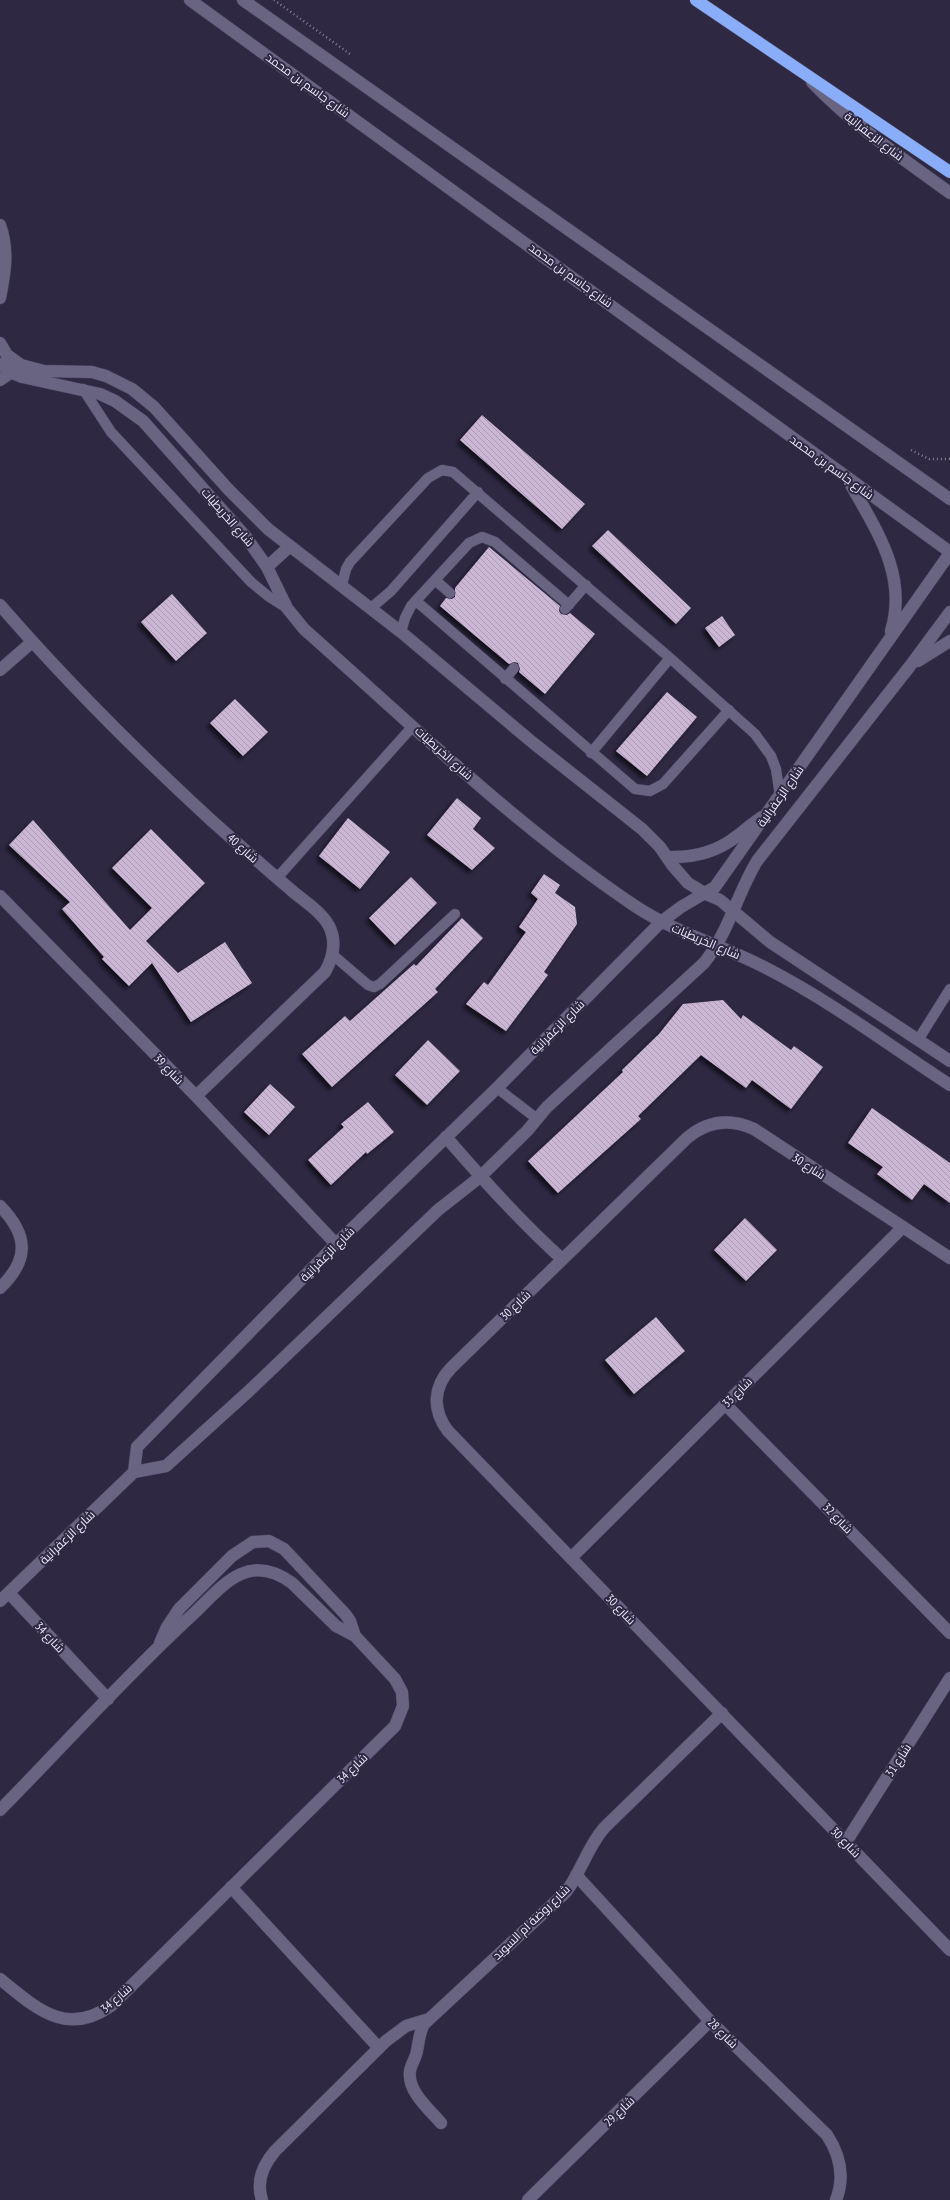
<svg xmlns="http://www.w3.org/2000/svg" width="950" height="2200" font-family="'PT Sans Narrow',Cairo,sans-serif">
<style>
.building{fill:url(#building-back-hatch);filter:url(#shadow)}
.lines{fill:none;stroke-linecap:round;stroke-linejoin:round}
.lane-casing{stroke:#49445b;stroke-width:11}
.street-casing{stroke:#49445b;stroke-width:13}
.secondary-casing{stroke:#49445b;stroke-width:13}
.highway-casing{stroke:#49445b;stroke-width:13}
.path{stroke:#837f96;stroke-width:2.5;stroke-dasharray:1 3;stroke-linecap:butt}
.lane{stroke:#696482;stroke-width:10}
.street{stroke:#696482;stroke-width:12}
.secondary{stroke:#696482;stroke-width:12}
.highway{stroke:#89adf8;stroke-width:12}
.labels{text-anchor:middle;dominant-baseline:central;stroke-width:4;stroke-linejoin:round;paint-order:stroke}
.street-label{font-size:12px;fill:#ebe9fb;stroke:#2e2843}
</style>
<defs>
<pattern id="building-back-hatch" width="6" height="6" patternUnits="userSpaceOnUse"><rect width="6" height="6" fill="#cbb6d5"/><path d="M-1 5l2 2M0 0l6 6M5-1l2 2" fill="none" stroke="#aa9ab2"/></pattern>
<filter id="shadow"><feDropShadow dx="-3.5" dy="3.5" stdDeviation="2" flood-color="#0009"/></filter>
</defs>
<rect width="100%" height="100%" fill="#2e2843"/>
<path class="building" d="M482,415L585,504L562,529L460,440Z
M608,530L691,608L676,624L592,546Z
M489,547L560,606L559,611L561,614L567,615L570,613L595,634L545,694L519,672L520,669L518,663L515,662L509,664L440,606L446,598L452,599L455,597V588Z
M172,594L207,633L176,661L141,622Z
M722,616L735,635L719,647L705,628Z
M667,692L697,717L647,776L616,751Z
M235,699L268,732L243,756L210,723Z
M457,798L481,818L473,829L495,848L472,870L427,835Z
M348,818L390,852L360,889L319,856Z
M33,820L130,930L152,908L112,868L151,829L205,883L146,941L178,973L225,942L252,983L191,1022L152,963L129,986L102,959L104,957L62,909L70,902L9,845Z
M544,874L560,885L555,893L575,907L577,924L544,972L548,975L506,1031L466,1004L484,982L488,985L526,932L519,927L538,899L531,893Z
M411,877L437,903L395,945L369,918Z
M462,918L483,938L435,989L438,992L332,1087L302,1054L345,1016L350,1021L414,964L416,966Z
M723,1000L741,1019L743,1015L791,1050L794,1046L823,1067L791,1109L752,1080L746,1088L701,1055L638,1116L641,1119L558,1193L528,1161L623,1072L622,1070L659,1034L683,1004Z
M428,1040L460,1071L427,1105L395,1075Z
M270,1084L295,1107L269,1135L244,1112Z
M368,1102L394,1132L367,1154L366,1152L331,1185L308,1160L344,1127L341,1124Z
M872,1108L950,1163V1203L924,1184L912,1200L877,1174L883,1167L848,1143Z
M745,1218L777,1250L746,1281L714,1250Z
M656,1317L685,1351L634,1394L605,1360Z"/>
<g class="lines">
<defs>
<path id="lane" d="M83,389L111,432L251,582L268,596L287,608
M435,580L450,593
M342,585L346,569L350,562L428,478L442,470L453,472L670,658L755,734L771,756L776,769L780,796
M416,601L635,789L650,791L663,784L729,710
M371,608L391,591L478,492
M565,609L586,585
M401,632L405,618L411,606L469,543L482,537L495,542L569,605
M505,679L514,668
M591,753L670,658
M277,878L413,726
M333,955L368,985L374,987L380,984L455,914
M918,1040L950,989
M497,1088L536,1118"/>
<path id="street" d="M0,380L19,367
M0,605C66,681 138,753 212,821C238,844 264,867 290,889C302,900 321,911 329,926C337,942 333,958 325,972L196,1096
M0,670L32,642
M0,896L196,1096L336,1244
M446,1137C483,1180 520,1221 562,1259
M0,1206C28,1235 30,1259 0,1288
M950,1258L754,1129C730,1118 707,1121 687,1138L451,1368C433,1387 432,1410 448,1431L950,1950
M725,1404L950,1633
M571,1558L903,1227
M9,1593L108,1699
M160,1643L167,1627L179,1609L232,1556L253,1542L269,1541L284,1549L346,1615L350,1621L355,1636
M0,1810C63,1746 124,1678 190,1617C205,1604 222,1582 241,1574C259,1566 277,1572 292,1583L336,1626L355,1636L395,1679L402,1692L403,1706L395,1726L112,2005C66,2038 36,2008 0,1979
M846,1842L950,1678
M576,1875L710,2021L827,2135C840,2155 845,2177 836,2200
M231,1887L379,2048
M441,2123C429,2109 407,2091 410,2071C411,2064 416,2058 417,2051C419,2041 419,2033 424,2024L566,1892C581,1872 587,1848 604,1828L722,1713
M262,2200C256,2182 263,2165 275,2151L386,2041L406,2026L429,2019
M528,2200L710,2021"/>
<path id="secondary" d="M190,0L950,552
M243,0L950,499
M812,82C853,125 902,158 950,193
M0,225C9,250 5,273 0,298
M0,343L7,355L21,365L44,371L92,372L106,376L132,389L154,407L229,490L268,529L401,632L532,742L642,829L660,847L673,866L688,883L706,894L720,900L770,942L950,1061
M0,364L12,373L22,377L100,394L115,401L143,421L246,537L267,567L287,608L304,629C411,724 516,826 635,906C677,934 725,946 768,969C832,1002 890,1046 950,1085
M850,483C876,530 908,575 891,631
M950,553L715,887L681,907L661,922L497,1088L336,1244L137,1447L134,1472L166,1466L249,1391L438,1210L480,1177L527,1131L547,1107L704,963C729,932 737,894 757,861L910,666L950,612
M267,567L289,547
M918,661L950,641
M667,857C693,858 716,853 737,836C745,830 753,823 762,817
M0,1601L134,1472"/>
<path id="highway" d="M696,0L950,172"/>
</defs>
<use href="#lane" class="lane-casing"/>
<use href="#street" class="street-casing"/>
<use href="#secondary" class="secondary-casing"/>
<use href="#highway" class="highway-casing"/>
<path class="path" d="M274,0L350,54
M911,450L929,459H950"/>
<use href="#lane" class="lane"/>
<use href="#street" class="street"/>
<use href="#secondary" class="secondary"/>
<use href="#highway" class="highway"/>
</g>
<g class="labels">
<g class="street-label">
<text transform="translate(308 85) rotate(36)">شارع جاسم بن محمد</text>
<text transform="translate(874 136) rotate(38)">شارع الزعفرانية</text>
<text transform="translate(571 275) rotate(36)">شارع جاسم بن محمد</text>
<text transform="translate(832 467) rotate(36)">شارع جاسم بن محمد</text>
<text transform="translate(228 517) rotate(49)">شارع الخريطيات</text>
<text transform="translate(444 753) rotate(42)">شارع الخريطيات</text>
<text transform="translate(780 796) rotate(-55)">شارع الزعفرانية</text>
<text transform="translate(243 848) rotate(42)">شارع 40</text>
<text transform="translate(706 941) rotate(23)">شارع الخريطيات</text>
<text transform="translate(557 1027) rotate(-45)">شارع الزعفرانية</text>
<text transform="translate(169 1069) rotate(46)">شارع 39</text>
<text transform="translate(809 1166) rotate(33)">شارع 30</text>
<text transform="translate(327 1254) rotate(-45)">شارع الزعفرانية</text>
<text transform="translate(515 1305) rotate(-44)">شارع 30</text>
<text transform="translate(737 1392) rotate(-45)">شارع 33</text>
<text transform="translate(838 1518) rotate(46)">شارع 32</text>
<text transform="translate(67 1537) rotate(-44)">شارع الزعفرانية</text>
<text transform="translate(621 1609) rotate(46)">شارع 30</text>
<text transform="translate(50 1637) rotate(47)">شارع 34</text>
<text transform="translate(898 1760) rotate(-57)">شارع 31</text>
<text transform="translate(352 1768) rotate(-44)">شارع 34</text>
<text transform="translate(846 1842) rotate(46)">شارع 30</text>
<text transform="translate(531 1922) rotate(-44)">شارع روضة ام السويد</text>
<text transform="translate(116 1998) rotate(-41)">شارع 34</text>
<text transform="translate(723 2033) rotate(45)">شارع 28</text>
<text transform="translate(619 2111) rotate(-44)">شارع 29</text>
</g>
</g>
</svg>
